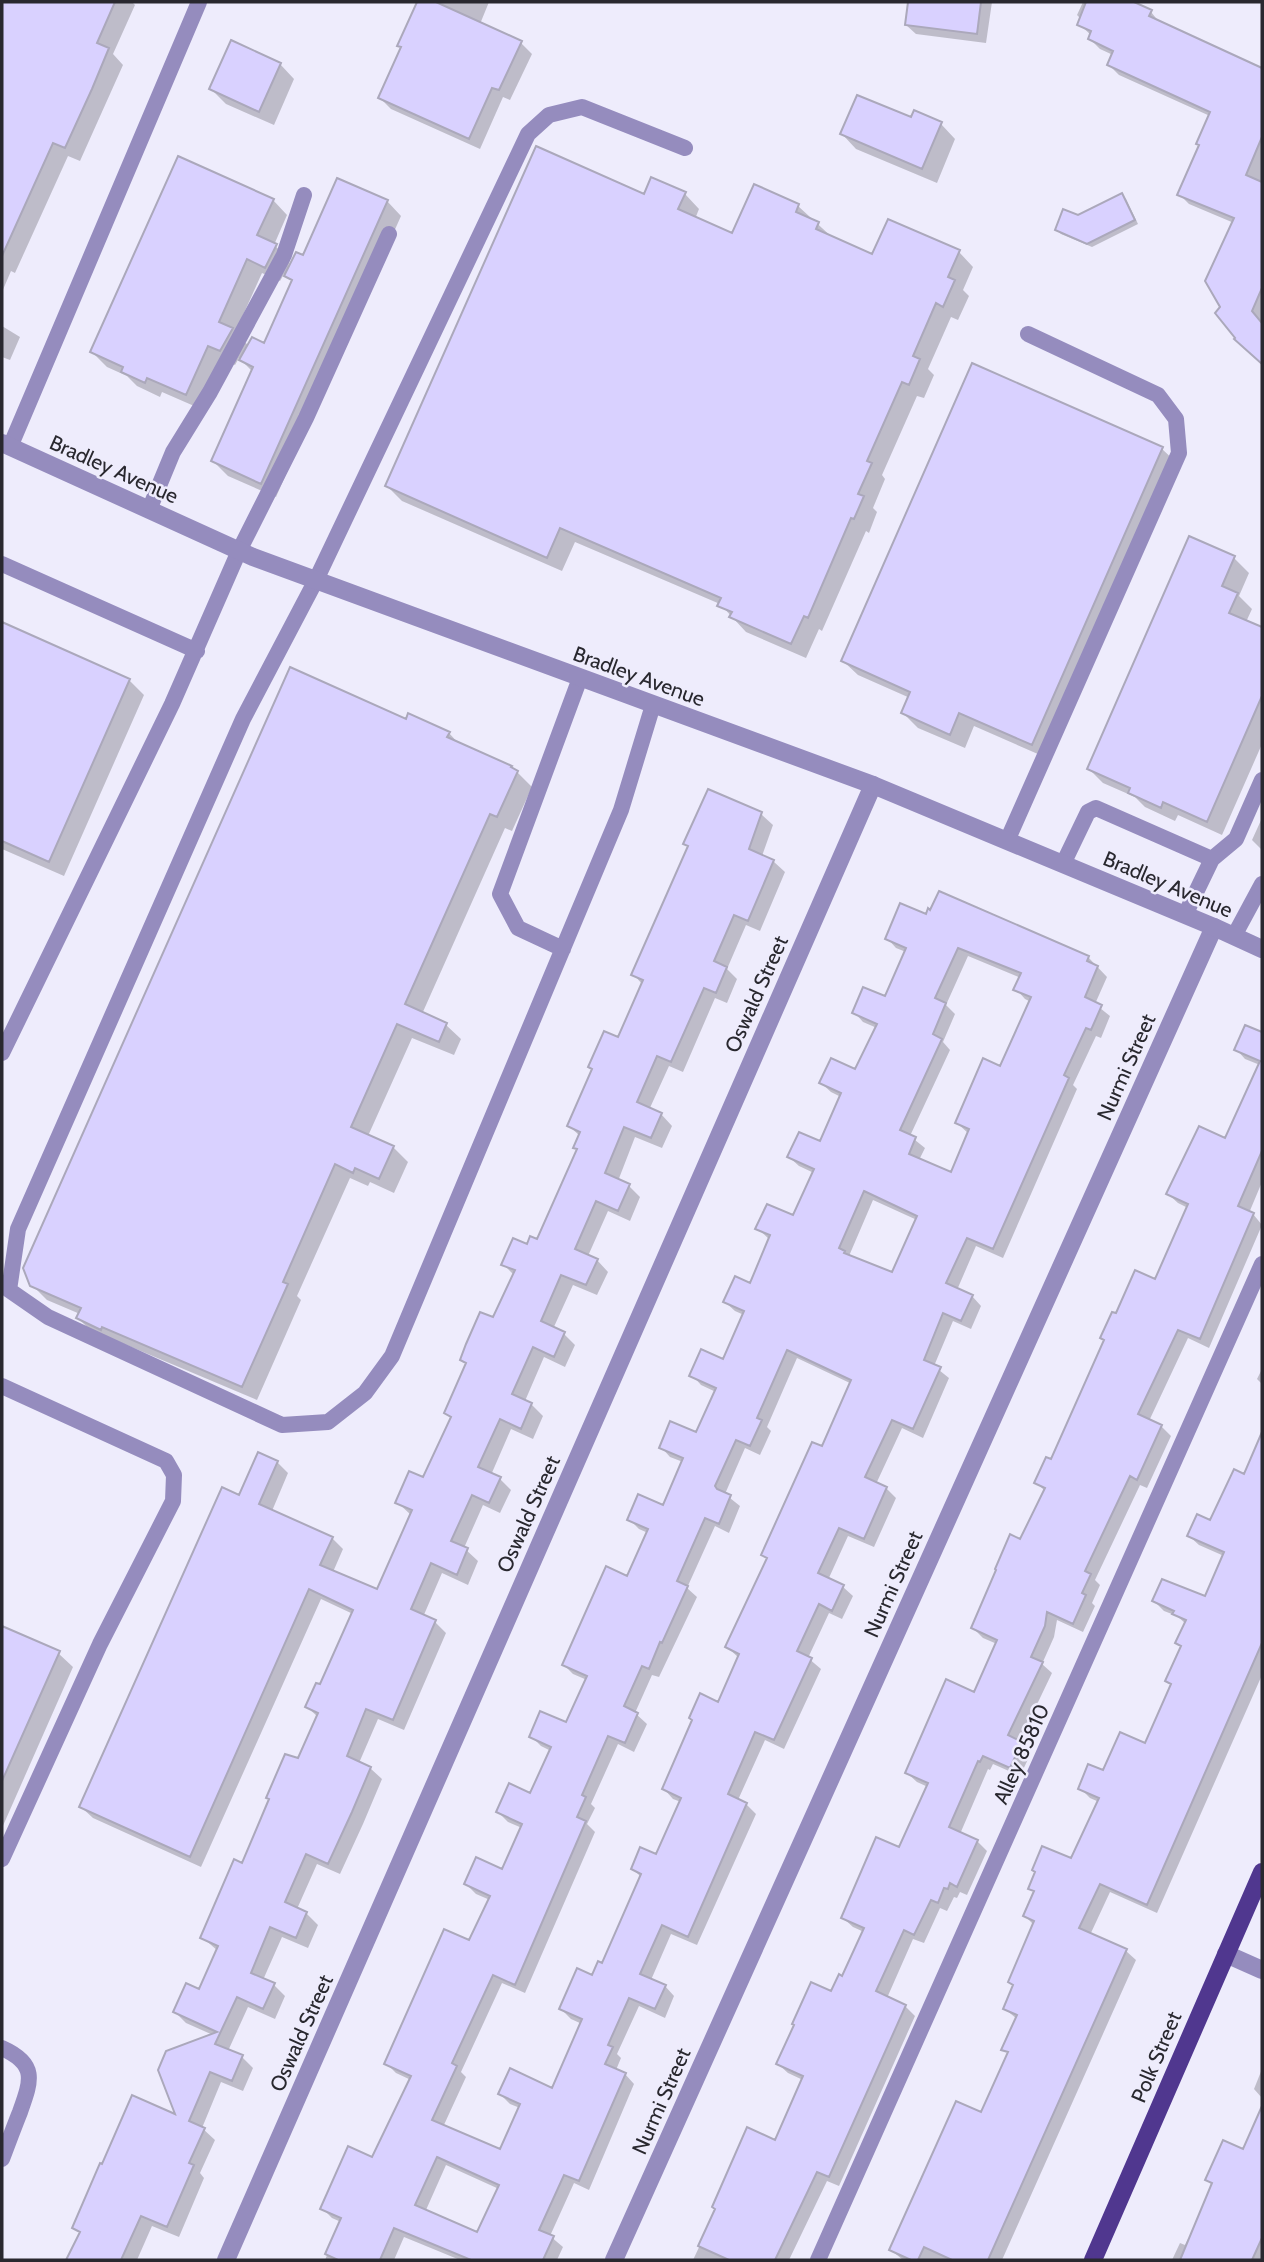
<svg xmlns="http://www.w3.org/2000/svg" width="1264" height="2262" font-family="Cabin,sans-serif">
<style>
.shadow{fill:#0003;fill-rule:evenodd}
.building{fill:#d9d1ff;stroke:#aba8bb;stroke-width:2;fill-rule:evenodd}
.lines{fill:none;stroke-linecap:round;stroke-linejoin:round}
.service{stroke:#958cbe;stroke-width:16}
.minor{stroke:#958cbe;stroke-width:18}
.tertiary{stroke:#958cbe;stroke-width:18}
.primary{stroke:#50378f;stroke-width:18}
.labels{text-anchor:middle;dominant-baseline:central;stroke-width:5;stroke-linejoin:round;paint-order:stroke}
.street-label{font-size:21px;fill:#29282f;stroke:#eeecfc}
</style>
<rect width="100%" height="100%" fill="#eeecfc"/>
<path class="shadow" d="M2,2H132L135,5L113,54L123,65L80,161L68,156L15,273L11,271L2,292Z
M419,2H489L480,24L521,43L532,54L510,100L503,97L480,149L391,109L380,98L402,49L399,45Z
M911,2H992L986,43L916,34L906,25Z
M1083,2H1130L1151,12L1160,23L1262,68V334L1247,347L1223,307L1234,223L1189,204L1179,194L1200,146L1210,116L1119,75L1109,65L1113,55L1100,49L1090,39L1092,36L1079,24L1081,19L1077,15Z
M280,64L294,79L274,125L226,104L211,89Z
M912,119L941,124L955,139L937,183L856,149L842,134Z
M685,194L699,209L695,219L733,235L798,206L834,239L873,256L959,252L973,267L963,290L969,296L958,320L951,317L928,369L934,375L924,398L917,396L882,475L885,479L873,508L877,512L869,533L866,531L822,631L819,629L806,658L746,632L720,604L575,542L562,571L402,501L387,486L645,196Z
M1121,195L1126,199L1138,224L1092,247L1061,234L1057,230Z
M273,200L287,215L274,245L290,260L288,267L290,268L387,201L401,216L276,497L228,476L213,461L253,372L239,358L235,365L223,359L201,409L162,392L160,397L137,386L127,376L107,367L92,352ZM262,273L280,281L284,274L293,282L265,345L249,346L235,333Z
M2,326L20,337L10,360L2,357Z
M1162,449L1177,463L1047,758L974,726L965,748L918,728L903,713L910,698L858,675L843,661Z
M1190,538L1234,558L1249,573L1239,596L1252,609L1246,622L1262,629V744L1222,835L1178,815L1175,821L1145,807L1135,797L1103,783L1089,769Z
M2,624L129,680L144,695L64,876L2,849Z
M407,721L449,733L460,745L517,772L532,787L512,831L505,828L422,1014L446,1025L461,1039L454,1055L412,1038L368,1136L393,1147L408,1162L394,1193L370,1182L368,1186L350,1178L297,1296L301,1300L257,1400L117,1341L93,1333L78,1318L80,1314L47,1300L32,1285Z
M709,792L761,814L773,825L762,856L773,861L785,872L760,931L746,925L727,969L737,979L727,1003L715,998L683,1072L669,1066L649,1110L661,1114L672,1126L662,1148L635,1137L618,1181L629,1186L640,1197L630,1221L608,1211L588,1256L597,1260L608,1272L597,1295L573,1285L553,1329L564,1334L575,1345L565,1367L544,1357L525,1401L531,1404L543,1416L533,1439L511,1429L491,1475L500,1479L511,1490L500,1513L483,1505L464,1548L478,1561L468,1585L442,1573L423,1617L435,1622L446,1633L404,1730L378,1719L359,1763L370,1768L382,1779L363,1824L340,1874L317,1864L297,1909L306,1913L318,1925L308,1948L282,1937L263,1980L274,1985L285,1996L275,2019L248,2007L228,2051L242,2057L253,2068L243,2091L221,2082L202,2128L215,2140L200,2173L204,2178L179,2237L152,2226L137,2260H68L81,2234L74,2228L178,2118L213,2035L186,2023L175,2012L200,1991L218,1951L203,1938L299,1760L318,1717L307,1707L321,1687L353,1614L321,1599L201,1867L93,1818L81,1807L240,1497L277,1462L288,1473L272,1511L332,1538L343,1549L333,1572L378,1591L411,1515L397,1502L423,1479L451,1419L446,1413L467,1365L462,1360L494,1320L514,1275L503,1264L528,1246L538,1242L578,1151L575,1147L580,1136L569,1126L619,1040L643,985L634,975L689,848L685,844Z
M1262,818V850L1252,840Z
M927,917L1088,957L1107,977L1095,1004L1110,1016L1101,1038L1096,1036L1073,1085L1077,1089L1003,1258L976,1246L957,1290L972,1296L981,1306L971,1329L953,1321L934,1366L949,1378L923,1438L902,1428L876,1484L886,1488L896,1498L874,1547L848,1536L828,1580L843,1587L853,1596L842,1619L829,1613L808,1658L821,1669L784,1749L765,1740L738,1800L746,1804L756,1814L697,1945L671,1934L651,1980L665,1986L674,1996L665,2018L639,2006L617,2054L621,2058L616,2070L625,2074L634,2084L589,2190L574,2183L550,2236L563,2247L557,2260H460L404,2237L394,2260H325L341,2222L332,2218L322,2208L373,2160L411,2080L396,2073L386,2063L470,1942L490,1900L476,1894L466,1884L503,1871L522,1828L508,1822L498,1812L531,1795L551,1751L541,1746L531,1736L567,1725L587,1680L573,1674L564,1665L628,1578L648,1533L639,1529L629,1519L664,1507L683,1462L670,1457L661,1447L697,1435L716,1392L701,1385L692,1375L724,1361L744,1315L735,1311L725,1302L751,1285L770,1240L757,1228L794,1217L814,1173L799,1166L789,1157L821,1144L841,1097L831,1092L821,1083L856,1071L877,1028L863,1022L854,1012L886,998L906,952L896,948L887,938ZM968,956L1021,978L1016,989L1025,999L1031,1002L1001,1069L957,1123L969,1134L952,1174L919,1160L925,1148L910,1136L950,1050L943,1042L955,1014L946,1005ZM873,1200L917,1220L893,1274L849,1256ZM797,1358L852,1384L822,1448L764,1555L768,1559L727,1647L739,1658L719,1704L664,1789L673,1799L681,1802L657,1856L633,1869L641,1877L603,1965L561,2009L571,2019L582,2024L552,2090L500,2094L510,2104L520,2108L501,2152L443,2127L466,2077L461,2072L502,1983L525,1993L595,1832L587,1824L595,1808L591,1804L618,1744L634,1752L647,1724L635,1713L652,1675L659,1677L697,1597L687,1588L715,1526L729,1533L740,1506L725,1494L745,1448L760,1455L771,1431L767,1427ZM446,2165L499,2189L478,2234L426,2210Z
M1246,1027L1262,1034V1182L1249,1213L1253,1214L1262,1225L1209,1348L1188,1338L1149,1421L1161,1426L1171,1436L1147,1488L1140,1485L1095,1580L1100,1585L1092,1603L1095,1606L1083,1632L1057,1620L1054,1637L1042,1664L1052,1673L1019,1742L1031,1753L1020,1776L993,1764L990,1770L988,1769L960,1834L977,1841L987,1851L967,1895L960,1892L957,1898L954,1897L947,1911L940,1908L924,1943L913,1939L887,1998L905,2006L915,2016L839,2186L827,2181L789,2260H693L717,2209L776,2142L803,2080L788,2073L778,2064L843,1978L864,1932L853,1927L843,1918L900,1850L928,1787L917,1782L907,1773L975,1694L997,1644L983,1638L973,1628L1021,1541L1045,1491L1036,1482L1052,1462L1116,1316L1156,1281L1188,1208L1178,1203L1168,1194L1226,1140L1260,1065L1245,1059L1236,1049Z
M1262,1369V1384L1257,1379Z
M1262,1436V1675L1157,1913L1110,1892L1090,1935L1126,1951L1136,1960L1002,2260H903L891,2250L982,2114L1009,2054L1004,2049L1017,2019L1005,2009L1034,1925L1025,1916L1035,1893L1030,1889L1072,1860L1099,1802L1090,1798L1080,1788L1146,1746L1172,1686L1167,1681L1182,1648L1177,1643L1186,1624L1177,1616L1164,1611L1154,1601L1205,1598L1224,1556L1199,1545L1189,1536L1211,1522L1245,1476Z
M2,1628L58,1653L73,1667L2,1828Z
M1262,2069V2098L1254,2089Z
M1262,2110V2260H1172L1180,2243L1185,2245L1188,2239L1190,2240L1213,2186L1207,2180L1243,2152Z"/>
<path class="building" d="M2,2H115L97,43L109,48L92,89L65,148L53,143L2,256Z
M417,2H436L522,41L499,90L492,88L469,139L378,98L401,47L397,46Z
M908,2H981L977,34L905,25Z
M1086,2H1134L1152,10L1149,16L1262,68V137L1246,175L1262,182V288L1252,311L1262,323V364L1234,339L1235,338L1215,313L1220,307L1205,281L1234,218L1177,195L1199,145L1196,144L1210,112L1107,65L1113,51L1088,39L1091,31L1077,25Z
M231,40L281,63L259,112L209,89Z
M857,95L911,117L914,110L942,122L922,169L840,134Z
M536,146L644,194L651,177L686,192L678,209L732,233L754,184L799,204L796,212L819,222L816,229L872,254L888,219L960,250L948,277L955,280L943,307L936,303L913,356L920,359L909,385L902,382L867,461L872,463L858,494L864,496L854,519L851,518L808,618L804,616L791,644L729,617L732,612L717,606L721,598L560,528L547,558L385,486Z
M178,156L274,199L257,235L277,244L265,268L247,259L219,322L233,328L220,351L208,346L186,395L147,378L145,383L121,372L123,367L90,352Z
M337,178L388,200L261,484L211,461L253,367L239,360L252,337L264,343L292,280L284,276L296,252L303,255Z
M1122,193L1135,220L1087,244L1055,230L1063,209L1078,215Z
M972,363L1163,447L1032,745L959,713L950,735L901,713L910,692L841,661Z
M1189,536L1235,556L1222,586L1238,593L1229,613L1262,627V696L1207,822L1163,802L1161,808L1128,793L1130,788L1087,769Z
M2,622L130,679L49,862L2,841Z
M290,667L406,719L408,713L450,732L447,737L512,766L511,767L518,771L497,817L490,814L405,1004L447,1023L439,1042L397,1024L351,1127L394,1146L379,1179L355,1168L353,1173L335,1164L283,1282L288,1284L242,1387L102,1327L101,1330L76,1318L81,1308L30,1286L23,1268Z
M708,789L762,812L749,849L774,860L748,921L734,915L714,961L727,967L716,993L704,988L671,1062L657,1056L637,1102L662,1113L651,1138L624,1127L605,1173L630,1184L618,1211L596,1201L575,1249L598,1259L586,1285L561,1275L541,1321L565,1332L554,1357L533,1347L512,1394L532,1403L521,1429L500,1419L478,1467L501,1477L489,1503L472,1495L451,1541L468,1548L457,1575L431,1563L411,1609L436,1620L393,1720L366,1709L347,1756L371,1767L352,1812L328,1864L306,1854L285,1902L307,1912L296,1938L270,1927L251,1973L275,1983L263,2009L237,1997L215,2044L243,2055L232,2081L210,2072L189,2121L205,2128L189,2163L194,2165L167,2227L141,2216L121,2260H66L80,2232L72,2228L100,2163L102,2164L132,2095L175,2114L158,2070L166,2051L217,2032L173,2012L186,1983L199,1989L218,1946L200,1938L234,1859L242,1863L269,1799L266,1798L285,1754L298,1758L318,1713L305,1707L316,1683L320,1684L353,1610L309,1589L190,1857L79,1807L222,1487L239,1495L258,1452L278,1461L259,1504L333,1537L320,1565L377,1589L412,1510L395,1503L409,1471L423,1477L451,1417L444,1413L466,1363L460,1360L466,1344L480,1312L493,1317L515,1270L501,1265L513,1238L527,1244L530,1236L537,1239L577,1149L573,1148L580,1132L567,1126L592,1069L588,1067L604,1031L618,1037L643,980L631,975L688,846L683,844Z
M939,891L1089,956L1087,961L1098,966L1085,997L1102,1005L1091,1030L1086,1028L1064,1075L1069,1078L993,1249L967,1238L946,1283L973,1295L961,1321L943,1313L924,1360L941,1367L913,1429L892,1420L865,1477L887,1487L864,1539L839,1528L818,1573L844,1585L832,1611L819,1604L797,1651L812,1658L774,1740L755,1732L728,1794L747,1803L688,1937L662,1925L640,1974L666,1985L655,2009L629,1998L608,2045L613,2047L605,2064L626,2073L579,2181L564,2175L539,2230L554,2236L543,2260H471L394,2228L380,2260H338L325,2254L341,2218L320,2209L348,2146L372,2157L411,2076L384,2064L444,1929L469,1940L490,1896L464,1884L476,1857L502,1869L522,1824L496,1812L509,1783L530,1793L551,1747L529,1737L540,1711L566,1722L587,1676L562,1665L606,1566L627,1576L648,1529L627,1520L638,1494L663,1505L683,1458L659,1448L670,1421L696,1432L716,1388L689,1376L701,1349L723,1359L744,1311L723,1302L735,1276L750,1283L770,1235L755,1229L767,1204L793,1215L814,1169L787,1157L799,1132L820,1141L841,1093L819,1083L831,1058L855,1069L877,1024L852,1013L863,987L885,996L906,948L885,939L900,903L926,914L928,908L930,910ZM958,948L1021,973L1013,990L1031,997L1000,1066L983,1058L955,1123L969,1129L951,1172L909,1154L916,1137L900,1130L942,1039L933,1034L946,1003L935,998ZM864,1191L917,1216L892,1272L844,1253L845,1251L839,1248ZM787,1350L851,1380L822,1446L812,1442L761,1555L767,1558L725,1647L739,1654L718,1702L700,1693L689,1718L692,1720L662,1789L681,1798L656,1854L640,1847L631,1869L641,1874L602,1963L598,1961L592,1975L577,1968L559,2009L582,2019L552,2088L510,2068L498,2094L520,2104L500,2149L432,2120L457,2066L452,2063L493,1975L515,1985L586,1821L577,1817L586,1797L582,1795L608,1736L625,1743L638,1713L624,1706L642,1666L649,1669L660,1642L662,1643L688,1586L677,1581L705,1518L719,1524L731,1495L717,1489L715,1486L736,1440L750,1446L762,1420L757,1418ZM437,2157L499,2185L477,2232L415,2205Z
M1245,1025L1262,1032V1151L1238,1206L1254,1213L1200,1339L1178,1330L1138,1414L1162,1425L1137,1480L1130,1476L1085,1571L1091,1574L1082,1593L1086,1595L1073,1624L1047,1612L1045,1626L1031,1657L1043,1662L1008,1735L1022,1742L1010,1768L983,1756L980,1762L978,1761L949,1827L978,1840L957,1887L950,1883L948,1889L944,1888L938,1903L931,1900L914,1935L904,1930L876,1991L906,2005L829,2177L817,2172L775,2260H729L698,2246L715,2209L712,2207L747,2127L775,2140L803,2076L776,2064L794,2025L792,2024L811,1982L831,1991L839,1974L842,1976L864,1928L841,1918L876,1837L899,1847L928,1783L905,1773L946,1679L974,1692L997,1640L971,1628L996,1570L995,1569L1010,1534L1020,1539L1045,1488L1034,1483L1046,1457L1051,1459L1104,1340L1100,1338L1112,1312L1116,1313L1135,1270L1155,1279L1188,1204L1166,1194L1199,1126L1225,1138L1260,1061L1234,1050Z
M1262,1432V1643L1147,1905L1100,1884L1079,1928L1127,1949L988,2260H952L924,2247L918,2260H911L889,2250L956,2101L981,2112L1008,2052L1001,2050L1017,2015L1003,2009L1013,1985L1008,1982L1034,1921L1023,1916L1034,1891L1028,1889L1035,1872L1032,1870L1042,1846L1071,1858L1099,1798L1078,1789L1088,1764L1103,1770L1120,1732L1145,1743L1171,1684L1165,1681L1181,1646L1175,1643L1186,1620L1172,1614L1174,1611L1152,1601L1162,1579L1205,1596L1224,1552L1187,1536L1197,1514L1210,1520L1234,1469L1244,1474Z
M2,1626L60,1651L2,1781Z
M1262,2106V2238L1252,2260H1180L1212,2183L1205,2180L1223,2140L1243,2149Z"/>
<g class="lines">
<path class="service" d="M10,447L199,2
M149,510L173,452L210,392L284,255L304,195
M2,564L197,651
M653,705L621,810L392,1356L365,1393L328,1422L282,1425L48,1317L9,1290L18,1229L243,719L316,580L528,134L549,115L582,107L685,148
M1007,841L1179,453L1176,419L1158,395L1028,334
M1063,864L1088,812L1096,808L1212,859
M1185,915L1212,859L1236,839L1262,780
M1234,936L1262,884
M563,949L518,928L500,894L580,678
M2,1053L172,704L239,551L306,418L389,234
M2,1386L166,1461L174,1475L173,1501L100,1644L2,1859
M2,2048C38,2064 31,2081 20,2112C14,2127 8,2143 2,2159
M818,2260L1262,1264"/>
<path class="minor" d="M1226,1954L1262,1970
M226,2260L873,785
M614,2260L1214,927"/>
<path class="tertiary" d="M2,443L253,557L873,785L1214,927L1262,949"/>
<path class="primary" d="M1093,2260L1262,1872"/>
</g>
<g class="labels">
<g class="street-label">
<text transform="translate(114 469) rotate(24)">Bradley Avenue</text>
<text transform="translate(639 676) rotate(20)">Bradley Avenue</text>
<text transform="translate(1168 884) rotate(23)">Bradley Avenue</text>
<text transform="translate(756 994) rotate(-66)">Oswald Street</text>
<text transform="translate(1126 1067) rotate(-66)">Nurmi Street</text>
<text transform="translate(528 1514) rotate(-66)">Oswald Street</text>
<text transform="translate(893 1584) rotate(-66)">Nurmi Street</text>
<text transform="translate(1021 1754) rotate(-66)">Alley 85810</text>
<text transform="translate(301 2033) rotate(-66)">Oswald Street</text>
<text transform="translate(1156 2057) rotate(-67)">Polk Street</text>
<text transform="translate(661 2101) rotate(-66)">Nurmi Street</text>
</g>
</g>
<rect width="1264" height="2262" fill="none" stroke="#29282f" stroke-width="7"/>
</svg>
